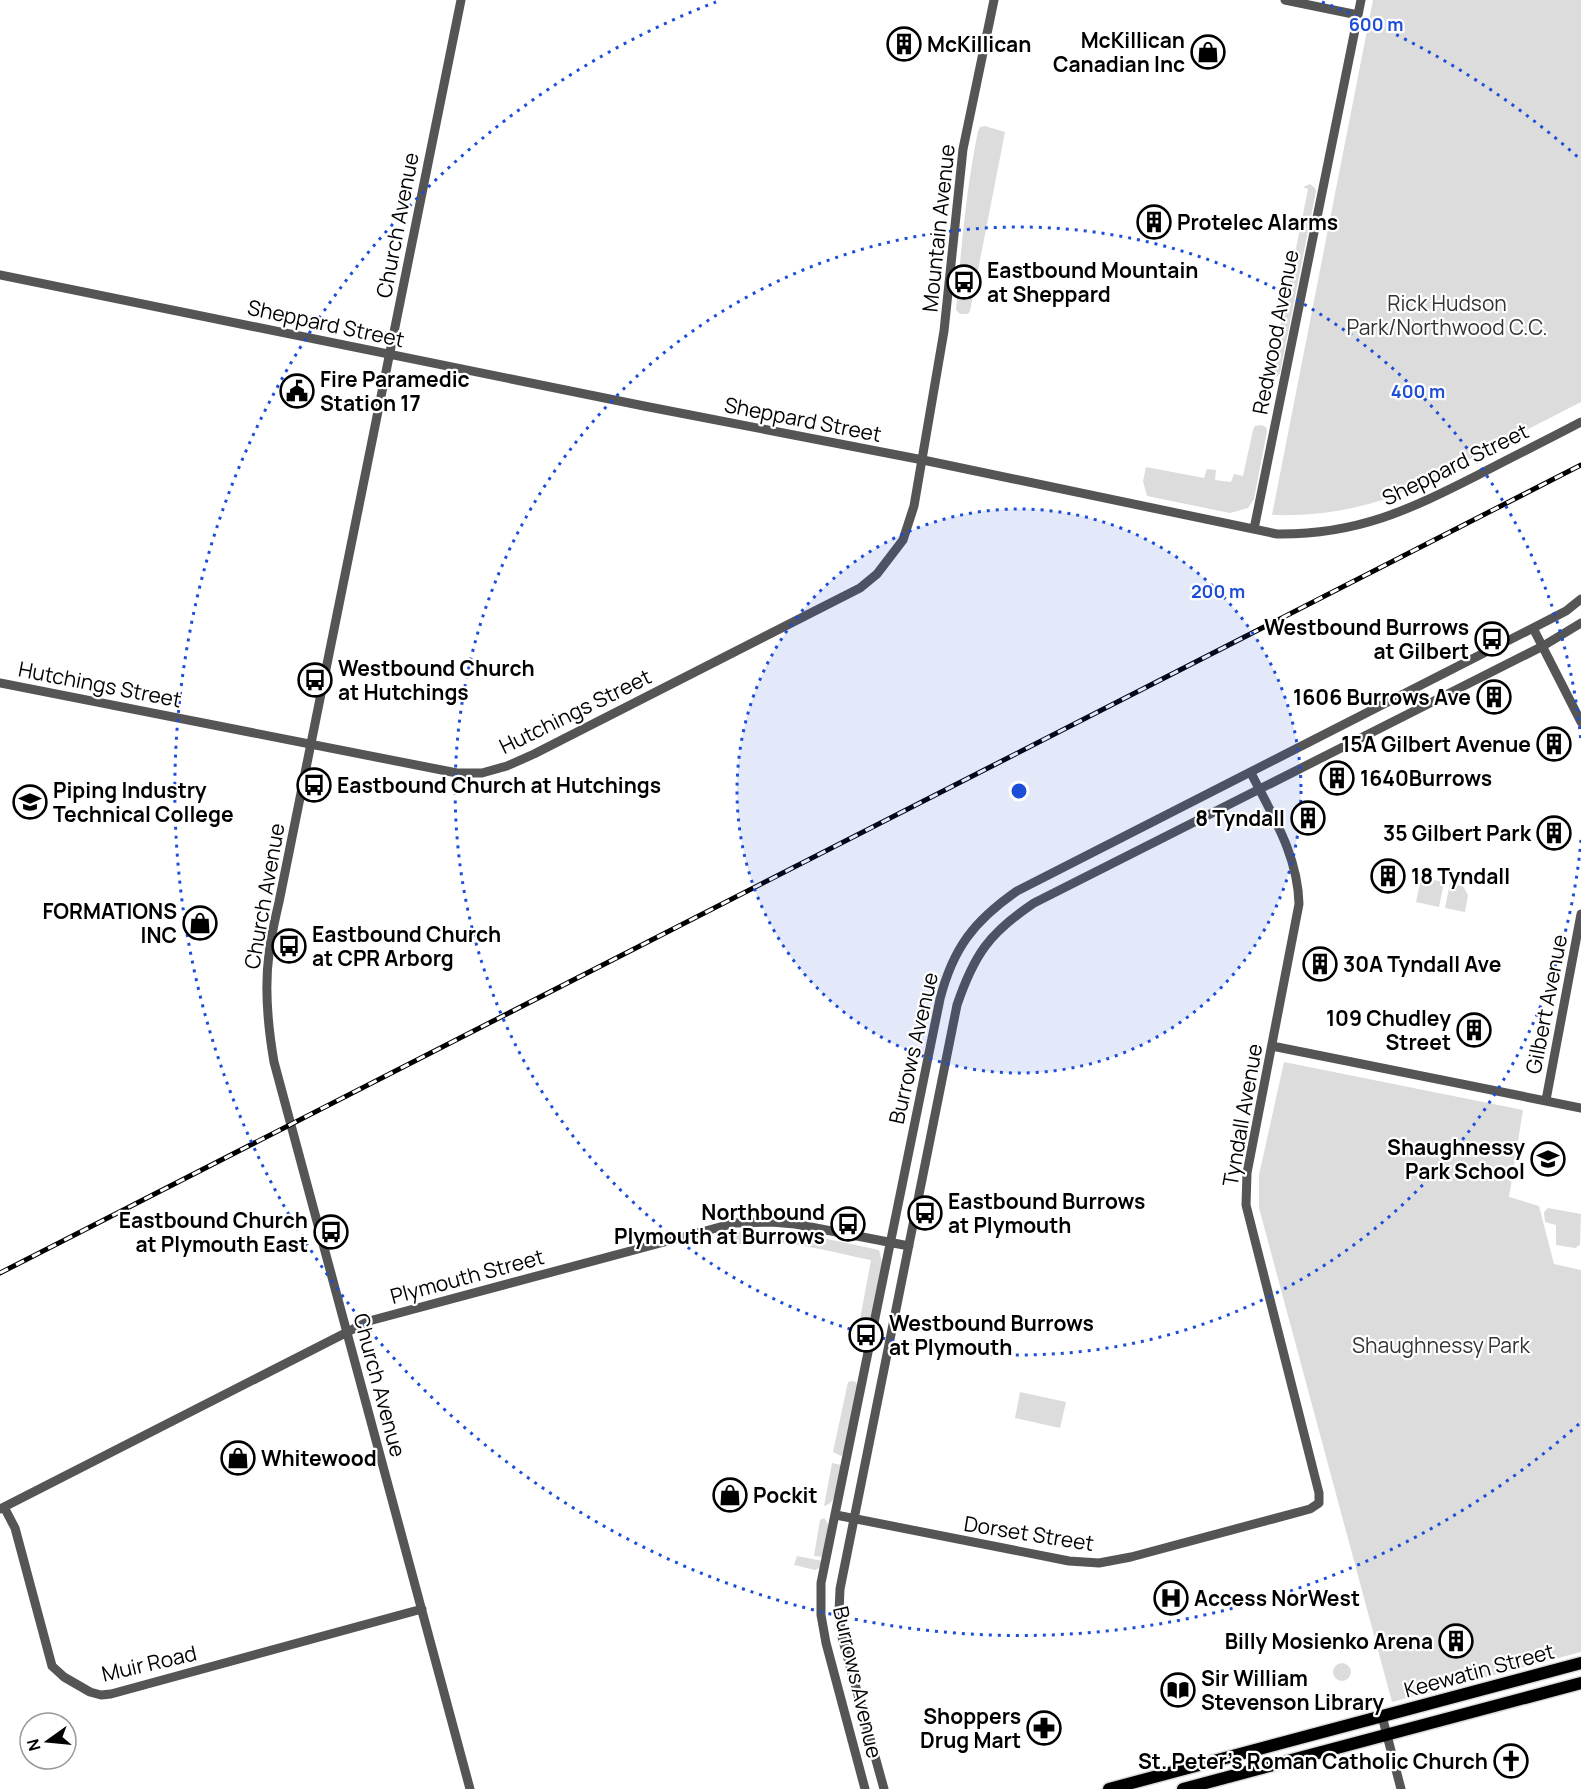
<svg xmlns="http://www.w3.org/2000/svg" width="1581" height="1789" font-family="Manrope,sans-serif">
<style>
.green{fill:#dcdcdc}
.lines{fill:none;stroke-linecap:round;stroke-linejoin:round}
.major-casing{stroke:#dbdbdb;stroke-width:15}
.minor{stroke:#555;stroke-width:9}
.major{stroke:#000;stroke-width:12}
.rail-casing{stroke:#000;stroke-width:5}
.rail{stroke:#fff;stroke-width:3;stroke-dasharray:9;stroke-linecap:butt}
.ring{fill:none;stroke:#1d4ed8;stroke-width:3;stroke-dasharray:3 6}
.labels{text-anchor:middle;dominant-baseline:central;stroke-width:4.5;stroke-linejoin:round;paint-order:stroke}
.poi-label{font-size:21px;font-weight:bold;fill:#000;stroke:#fff;text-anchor:start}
.street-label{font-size:21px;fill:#000;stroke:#fff}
.park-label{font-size:21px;fill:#333;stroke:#fff}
.centre{fill:#1d4ed8;stroke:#fff;stroke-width:3}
.ring-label{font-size:18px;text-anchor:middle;font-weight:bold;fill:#1d4ed8;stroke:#fff;stroke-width:4.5;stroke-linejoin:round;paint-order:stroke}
</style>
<rect width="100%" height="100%" fill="#fff"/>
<path class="green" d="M1373,0H1581V402L1409,490C1399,492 1389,499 1379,501C1343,512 1309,516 1272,515Z
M985,126L1005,132L970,311L968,314H960L956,310C961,250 966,190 978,131L980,127Z
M1310,184L1315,188L1316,191L1280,373L1278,376L1270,378L1308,189L1303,187Z
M1261,425L1266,427L1267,431L1254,499L1248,508L1230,513L1147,496L1143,481L1146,467L1204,478L1207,469L1216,470L1215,480L1231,482L1234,474L1243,476L1253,430L1255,426Z
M1428,879L1444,882L1439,907L1416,902L1420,883Z
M1450,883L1463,886L1468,895L1465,912L1445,908Z
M1284,1062L1523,1110L1509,1197L1539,1206L1554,1264L1581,1270V1652L1392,1702L1259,1208V1175Z
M1548,1208L1581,1214L1580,1245L1575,1248L1556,1245V1225L1545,1222L1544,1212Z
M751,1230L795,1232L879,1250L882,1262L866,1341L863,1344L856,1341L871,1260C828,1252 779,1235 735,1245L730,1238L735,1232Z
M851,1381L856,1382L858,1388L845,1452L841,1456L833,1452L848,1382Z
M1020,1392L1066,1402L1060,1428L1015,1418Z
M832,1463L841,1465C838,1478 839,1503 824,1506Z
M824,1518C834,1528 826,1545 823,1557L814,1556L820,1520Z
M797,1556L823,1561L821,1567L815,1570L794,1565Z
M1333 1672a9 9 0 1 1 18 0a9 9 0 1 1-18 0Z"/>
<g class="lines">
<defs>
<path id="major" d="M1109,1789L1581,1663
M1183,1789L1581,1683"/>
</defs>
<use href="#major" class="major-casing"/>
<path class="minor" d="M461,0L279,902C275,919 271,937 269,954C264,990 268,1027 274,1062L470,1789
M1285,0L1358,15
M0,275L644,406L923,460L1277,534C1357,535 1409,510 1478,475C1512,457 1547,440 1581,422
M1254,529L1361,0
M1533,628L1581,722
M0,683L457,773H482L507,766L534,754L860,588L877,574L903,540L914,506L944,331L963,149L994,0
M1272,1046L1581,1108
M1546,1100L1581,914
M4,1507L15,1528L52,1666L64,1677L90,1692L101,1695L111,1694L422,1609
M0,1509L369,1321L735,1223L771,1222L795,1224L909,1246
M836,1515L1069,1561L1099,1563L1131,1557L1310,1509L1319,1503V1493L1246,1205L1247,1173L1299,904C1298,855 1272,815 1251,773
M1382,1716L1401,1789
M865,1789L826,1643L821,1615V1583L940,999C953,948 974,921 1017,891L1533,628L1566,611L1581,599
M884,1789L842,1637L839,1612L840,1589L957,1005C974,955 989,933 1034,903L1543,646L1581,623"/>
<use href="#major" class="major"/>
<defs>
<path id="rail" d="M0,1273L1581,465"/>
</defs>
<use href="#rail" class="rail-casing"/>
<use href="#rail" class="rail"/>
</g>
<circle cx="1019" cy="791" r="282" fill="#1d4ed8" fill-opacity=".12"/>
<g class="ring">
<circle cx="1019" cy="791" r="282"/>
<path d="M1581 840A564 564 0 1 1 1581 742"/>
<path d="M1579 1424A845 845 0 1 1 716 2M1322 2A845 845 0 0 1 1579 158"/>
</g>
<defs>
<symbol id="building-ring" viewBox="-11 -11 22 22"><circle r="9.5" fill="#fff" stroke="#000" stroke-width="1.5"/><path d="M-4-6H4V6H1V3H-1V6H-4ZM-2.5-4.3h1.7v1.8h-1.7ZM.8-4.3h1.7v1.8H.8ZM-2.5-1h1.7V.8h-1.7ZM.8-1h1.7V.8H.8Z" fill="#000"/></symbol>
<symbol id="shop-ring" viewBox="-11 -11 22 22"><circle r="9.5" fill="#fff" stroke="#000" stroke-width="1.5"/><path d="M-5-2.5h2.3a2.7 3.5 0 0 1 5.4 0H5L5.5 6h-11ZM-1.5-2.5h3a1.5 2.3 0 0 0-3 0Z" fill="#000"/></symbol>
<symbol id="bus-ring" viewBox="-11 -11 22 22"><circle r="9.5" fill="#fff" stroke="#000" stroke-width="1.5"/><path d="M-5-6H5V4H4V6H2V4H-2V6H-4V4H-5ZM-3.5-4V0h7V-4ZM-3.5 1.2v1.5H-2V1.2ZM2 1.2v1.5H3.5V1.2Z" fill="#000"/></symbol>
<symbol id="civic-ring" viewBox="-11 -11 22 22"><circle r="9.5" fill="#fff" stroke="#000" stroke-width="1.5"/><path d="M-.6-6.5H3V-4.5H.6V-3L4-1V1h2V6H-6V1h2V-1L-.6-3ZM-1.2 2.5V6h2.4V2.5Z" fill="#000"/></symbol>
<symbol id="university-ring" viewBox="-11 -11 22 22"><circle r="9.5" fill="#fff" stroke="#000" stroke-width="1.5"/><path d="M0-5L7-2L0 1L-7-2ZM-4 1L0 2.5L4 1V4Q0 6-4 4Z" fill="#000"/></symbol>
<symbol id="school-ring" viewBox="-11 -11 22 22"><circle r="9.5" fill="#fff" stroke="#000" stroke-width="1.5"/><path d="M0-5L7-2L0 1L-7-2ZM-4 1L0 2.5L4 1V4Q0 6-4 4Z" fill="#000"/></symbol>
<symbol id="hospital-ring" viewBox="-11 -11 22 22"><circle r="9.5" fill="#fff" stroke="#000" stroke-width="1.5"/><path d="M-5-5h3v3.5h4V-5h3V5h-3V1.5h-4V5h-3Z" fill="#000"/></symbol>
<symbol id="library-ring" viewBox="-11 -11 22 22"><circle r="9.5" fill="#fff" stroke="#000" stroke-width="1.5"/><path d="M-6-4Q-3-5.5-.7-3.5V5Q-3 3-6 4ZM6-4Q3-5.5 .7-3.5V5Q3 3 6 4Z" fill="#000"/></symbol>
<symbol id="pharmacy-ring" viewBox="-11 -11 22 22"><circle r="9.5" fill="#fff" stroke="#000" stroke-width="1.5"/><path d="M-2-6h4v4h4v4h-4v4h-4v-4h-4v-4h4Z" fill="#000"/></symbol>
<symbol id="church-ring" viewBox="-11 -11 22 22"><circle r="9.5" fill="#fff" stroke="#000" stroke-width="1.5"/><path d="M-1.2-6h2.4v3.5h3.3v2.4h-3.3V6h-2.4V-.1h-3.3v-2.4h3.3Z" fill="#000"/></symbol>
</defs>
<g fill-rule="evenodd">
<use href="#building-ring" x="885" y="25" width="38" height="38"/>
<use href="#shop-ring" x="1189" y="33" width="38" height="38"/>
<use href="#building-ring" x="1135" y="203" width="38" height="38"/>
<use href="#bus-ring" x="945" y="263" width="38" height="38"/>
<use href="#civic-ring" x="278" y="372" width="38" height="38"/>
<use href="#bus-ring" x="1473" y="620" width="38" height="38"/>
<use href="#bus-ring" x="296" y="661" width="38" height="38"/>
<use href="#building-ring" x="1475" y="678" width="38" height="38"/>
<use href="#building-ring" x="1535" y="725" width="38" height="38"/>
<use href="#building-ring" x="1318" y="759" width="38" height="38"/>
<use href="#bus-ring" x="295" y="766" width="38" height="38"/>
<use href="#university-ring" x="11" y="783" width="38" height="38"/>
<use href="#building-ring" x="1289" y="799" width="38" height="38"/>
<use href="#building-ring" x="1535" y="814" width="38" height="38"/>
<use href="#building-ring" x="1369" y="857" width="38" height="38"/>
<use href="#shop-ring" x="181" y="904" width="38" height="38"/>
<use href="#bus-ring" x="270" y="927" width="38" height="38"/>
<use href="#building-ring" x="1301" y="945" width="38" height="38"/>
<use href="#building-ring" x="1455" y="1011" width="38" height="38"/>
<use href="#school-ring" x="1529" y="1140" width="38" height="38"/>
<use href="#bus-ring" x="906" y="1194" width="38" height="38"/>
<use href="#bus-ring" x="829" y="1205" width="38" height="38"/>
<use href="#bus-ring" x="312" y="1213" width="38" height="38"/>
<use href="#bus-ring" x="847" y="1316" width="38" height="38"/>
<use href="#shop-ring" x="219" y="1439" width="38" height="38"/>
<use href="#shop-ring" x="711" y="1476" width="38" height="38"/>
<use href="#hospital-ring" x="1152" y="1579" width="38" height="38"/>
<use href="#building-ring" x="1437" y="1622" width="38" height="38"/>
<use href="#library-ring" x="1159" y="1671" width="38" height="38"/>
<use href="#pharmacy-ring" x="1025" y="1709" width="38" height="38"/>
<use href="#church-ring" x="1492" y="1742" width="38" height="38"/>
</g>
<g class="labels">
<g class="poi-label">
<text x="1185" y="40" text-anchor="end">McKillican<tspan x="1185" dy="24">Canadian Inc</tspan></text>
<text x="927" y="44">McKillican</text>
<text x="1177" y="222">Protelec Alarms</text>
<text x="987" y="270">Eastbound Mountain<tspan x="987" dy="24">at Sheppard</tspan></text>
<text x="320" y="379">Fire Paramedic<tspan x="320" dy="24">Station 17</tspan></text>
<text x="1469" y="627" text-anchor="end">Westbound Burrows<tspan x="1469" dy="24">at Gilbert</tspan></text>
<text x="338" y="668">Westbound Church<tspan x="338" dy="24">at Hutchings</tspan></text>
<text x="1471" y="697" text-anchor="end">1606 Burrows Ave</text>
<text x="1531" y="744" text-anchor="end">15A Gilbert Avenue</text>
<text x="1360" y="778">1640Burrows</text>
<text x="337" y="785">Eastbound Church at Hutchings</text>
<text x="53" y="790">Piping Industry<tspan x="53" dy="24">Technical College</tspan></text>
<text x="1285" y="818" text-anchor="end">8 Tyndall</text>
<text x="1531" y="833" text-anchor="end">35 Gilbert Park</text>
<text x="1411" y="876">18 Tyndall</text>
<text x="177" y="911" text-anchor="end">FORMATIONS<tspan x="177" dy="24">INC</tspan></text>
<text x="312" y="934">Eastbound Church<tspan x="312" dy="24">at CPR Arborg</tspan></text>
<text x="1343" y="964">30A Tyndall Ave</text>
<text x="1451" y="1018" text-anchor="end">109 Chudley<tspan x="1451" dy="24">Street</tspan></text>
<text x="1525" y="1147" text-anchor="end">Shaughnessy<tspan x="1525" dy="24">Park School</tspan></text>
<text x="948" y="1201">Eastbound Burrows<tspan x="948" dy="24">at Plymouth</tspan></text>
<text x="825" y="1212" text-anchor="end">Northbound<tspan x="825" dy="24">Plymouth at Burrows</tspan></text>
<text x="308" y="1220" text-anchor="end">Eastbound Church<tspan x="308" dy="24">at Plymouth East</tspan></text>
<text x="889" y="1323">Westbound Burrows<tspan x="889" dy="24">at Plymouth</tspan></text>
<text x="261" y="1458">Whitewood</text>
<text x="753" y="1495">Pockit</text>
<text x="1194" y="1598">Access NorWest</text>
<text x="1433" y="1641" text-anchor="end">Billy Mosienko Arena</text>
<text x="1201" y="1678">Sir William<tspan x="1201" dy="24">Stevenson Library</tspan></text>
<text x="1021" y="1716" text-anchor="end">Shoppers<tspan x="1021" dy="24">Drug Mart</tspan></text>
<text x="1488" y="1761" text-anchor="end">St. Peter's Roman Catholic Church</text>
</g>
<g class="street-label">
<text transform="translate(397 225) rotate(-79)">Church Avenue</text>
<text transform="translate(938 228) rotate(-84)">Mountain Avenue</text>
<text transform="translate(326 323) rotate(12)">Sheppard Street</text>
<text transform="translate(1275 332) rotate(-79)">Redwood Avenue</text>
<text transform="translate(803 419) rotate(11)">Sheppard Street</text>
<text transform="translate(1455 464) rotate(-26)">Sheppard Street</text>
<text transform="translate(100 684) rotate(11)">Hutchings Street</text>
<text transform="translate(575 711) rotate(-26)">Hutchings Street</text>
<text transform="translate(264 896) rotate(-80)">Church Avenue</text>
<text transform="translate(1546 1004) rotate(-79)">Gilbert Avenue</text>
<text transform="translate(913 1048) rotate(-77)">Burrows Avenue</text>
<text transform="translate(1242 1115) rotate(-80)">Tyndall Avenue</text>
<text transform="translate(467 1276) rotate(-15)">Plymouth Street</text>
<text transform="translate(380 1385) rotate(75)">Church Avenue</text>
<text transform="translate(1029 1533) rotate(9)">Dorset Street</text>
<text transform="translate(149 1663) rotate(-13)">Muir Road</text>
<text transform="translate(1479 1670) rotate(-15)">Keewatin Street</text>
<text transform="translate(858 1682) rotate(77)">Burrows Avenue</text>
</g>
<g class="park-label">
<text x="1447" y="303">Rick Hudson<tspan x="1447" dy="24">Park/Northwood C.C.</tspan></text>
<text x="1441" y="1345">Shaughnessy Park</text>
</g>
</g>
<circle cx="1019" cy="791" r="9" class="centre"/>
<g class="ring-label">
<text x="1376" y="31">600 m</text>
<text x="1418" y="398">400 m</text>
<text x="1218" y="598">200 m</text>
</g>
<g transform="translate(48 1741) rotate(255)"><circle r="28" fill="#ffffff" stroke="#999999" stroke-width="1.5"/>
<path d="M0-4.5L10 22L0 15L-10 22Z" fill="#000000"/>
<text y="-9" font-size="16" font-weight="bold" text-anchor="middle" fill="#000000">N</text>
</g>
</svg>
